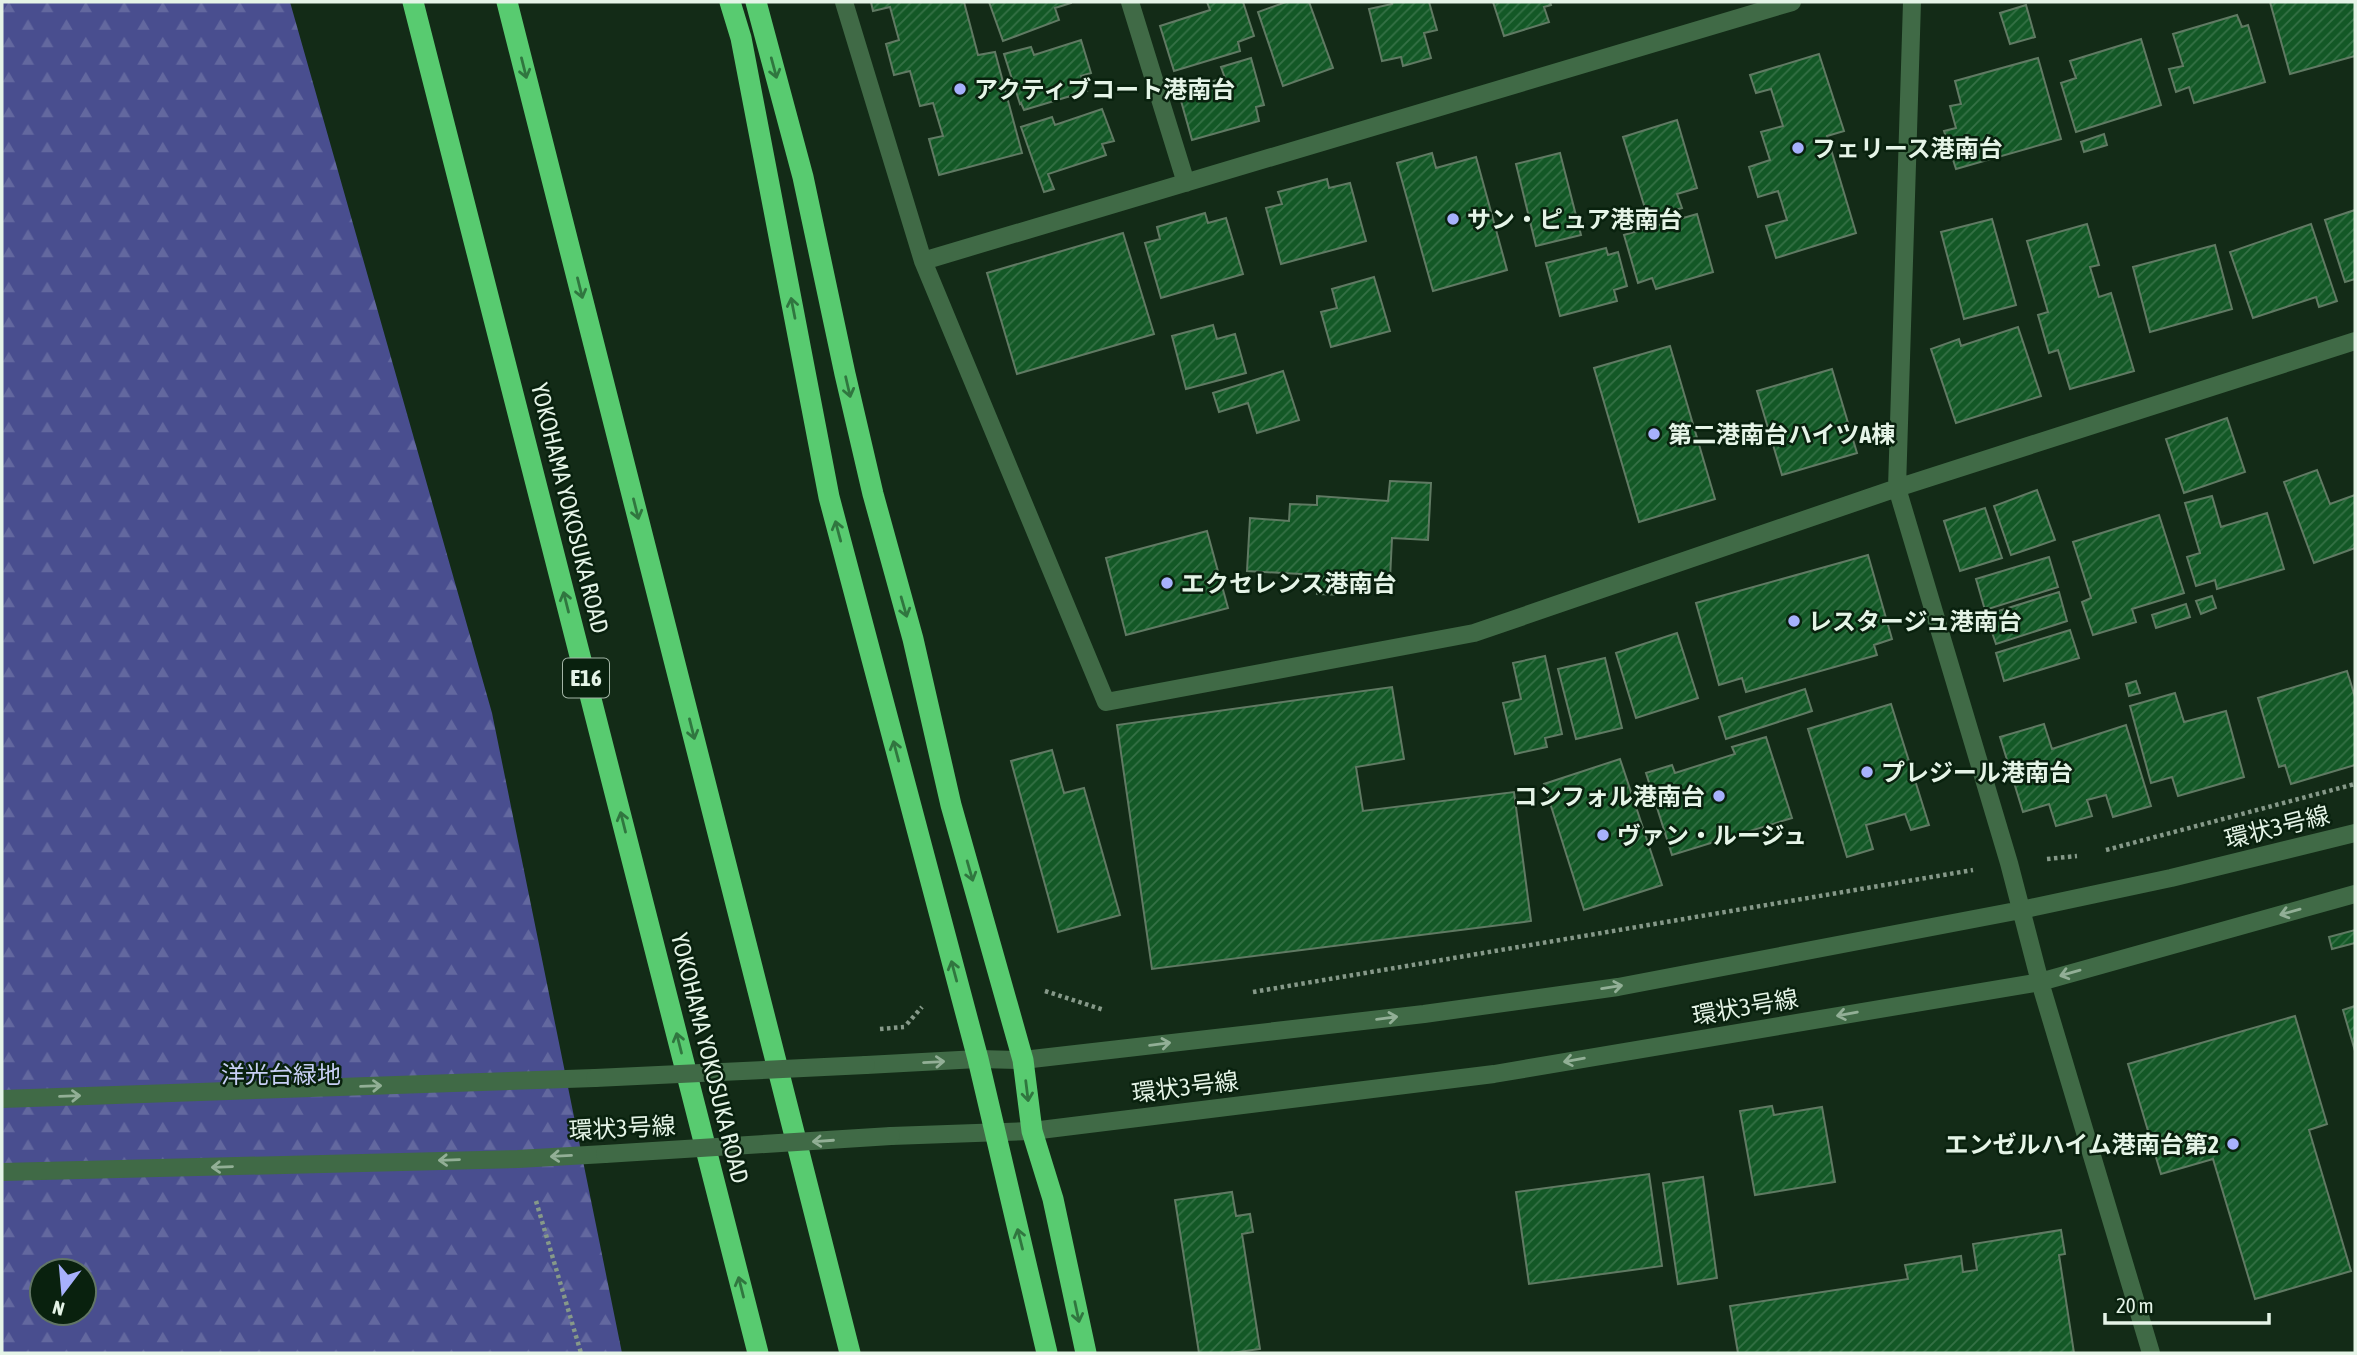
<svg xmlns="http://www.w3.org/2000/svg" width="2357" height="1355" font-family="'Asap Condensed','Noto Sans JP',sans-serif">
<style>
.forest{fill:url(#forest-firs);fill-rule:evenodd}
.building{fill:url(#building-hatch);stroke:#607a63;stroke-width:2}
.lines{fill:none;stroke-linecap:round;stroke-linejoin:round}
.path{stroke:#869989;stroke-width:4.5;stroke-dasharray:3.5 3.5;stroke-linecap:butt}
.minor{stroke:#406a46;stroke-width:18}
.highway{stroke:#58cb70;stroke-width:21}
.path-bridge{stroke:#869989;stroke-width:4.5;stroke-dasharray:3.5 3.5;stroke-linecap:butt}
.minor-bridge{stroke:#406a46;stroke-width:18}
.oneway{stroke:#30763f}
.oneway2{stroke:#92af96}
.poi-dot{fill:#a7b1fc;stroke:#09210e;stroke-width:2.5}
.labels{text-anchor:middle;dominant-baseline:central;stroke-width:5;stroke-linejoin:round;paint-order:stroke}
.shield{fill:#09210e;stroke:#a3b5a6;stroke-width:2}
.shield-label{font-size:23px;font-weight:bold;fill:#e5f4e7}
.poi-label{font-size:24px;font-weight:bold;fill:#e5f4e7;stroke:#09210e;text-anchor:start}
.street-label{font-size:24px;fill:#e5f4e7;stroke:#09210e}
.park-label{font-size:24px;fill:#c8cff5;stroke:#09210e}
</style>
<defs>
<pattern id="forest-firs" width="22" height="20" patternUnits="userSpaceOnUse" patternTransform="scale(1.75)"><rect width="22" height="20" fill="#494e8f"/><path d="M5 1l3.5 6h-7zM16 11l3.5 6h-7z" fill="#63689f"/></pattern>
<pattern id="building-hatch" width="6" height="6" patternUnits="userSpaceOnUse" patternTransform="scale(1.75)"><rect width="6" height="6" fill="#135826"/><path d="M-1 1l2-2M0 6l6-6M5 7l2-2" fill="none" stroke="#357146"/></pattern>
</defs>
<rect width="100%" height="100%" fill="#132b17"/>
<path class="forest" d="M2,2H290L492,713L622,1353H2ZM42,1271H84V1313H42Z"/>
<path class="building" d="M871,2H964L978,55L995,52L1022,153L939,175L929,139L943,136L933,103L920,106L910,71L894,75L886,44L899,40L890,7L873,11Z
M989,2H1071V3L1055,8L1059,20L1003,41Z
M1207,2H1243L1254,36L1238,42L1240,51L1174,71L1160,26L1210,10Z
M1286,2H1309L1333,68L1283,86L1258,12Z
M1392,2H1429L1437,30L1424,33L1431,58L1403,66L1401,57L1382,61L1369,9L1392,4Z
M1493,2H1550L1551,5L1544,7L1549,22L1504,36Z
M2270,2H2355V56L2290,74Z
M2026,5L2035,37L2010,44L2000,13Z
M2237,15L2242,27L2248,25L2265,82L2194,103L2189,87L2176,92L2169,69L2183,66L2173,34Z
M2141,39L2161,105L2076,132L2061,83L2076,78L2070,61Z
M1081,40L1091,73L1081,76L1087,91L1024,110L1021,103L1020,104L1004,54L1031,47L1034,55Z
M1819,54L1844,131L1827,136L1856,233L1776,258L1766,226L1787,220L1778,191L1758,197L1749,167L1770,160L1761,132L1783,126L1771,89L1756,93L1750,75Z
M1251,58L1264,105L1256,107L1259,121L1192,140L1178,90L1225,78L1221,67Z
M2038,58L2061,139L1956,169L1944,131L1956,128L1950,106L1961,104L1955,81Z
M1102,109L1114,141L1102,144L1106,155L1048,174L1054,189L1044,192L1021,127L1052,117L1055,125Z
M1677,120L1697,188L1677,194L1682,208L1648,218L1623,137Z
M2104,134L2107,145L2084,152L2081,142Z
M1432,153L1436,168L1476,157L1507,270L1433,291L1397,163Z
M1560,153L1581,235L1536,246L1516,164Z
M1327,179L1329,188L1350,183L1366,241L1281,264L1266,208L1282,204L1278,192Z
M2355,210V279L2345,282L2325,220Z
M1205,213L1208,223L1226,218L1243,274L1161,298L1145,243L1160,239L1157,227Z
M1697,214L1713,272L1656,289L1652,278L1638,283L1624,235Z
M1992,219L2016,305L1964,319L1941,232Z
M2087,224L2099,265L2090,267L2099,297L2111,293L2134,371L2070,389L2058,350L2049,353L2038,315L2048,312L2027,241Z
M2311,224L2337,301L2319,307L2316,297L2253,318L2230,252Z
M1123,233L1154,334L1017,374L987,273Z
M2215,245L2232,309L2150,332L2133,267Z
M1606,248L1608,255L1618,252L1627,286L1614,290L1617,301L1560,316L1546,263Z
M1374,277L1390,331L1331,347L1321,312L1337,308L1332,289Z
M1213,325L1217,339L1235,334L1246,373L1186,389L1172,336Z
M2018,327L2041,396L1956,423L1931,349L1959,339L1961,346Z
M1670,346L1715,499L1639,522L1594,368Z
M1832,369L1857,453L1782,475L1757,391Z
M1283,371L1299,420L1257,433L1248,403L1219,412L1213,393Z
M2227,418L2245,472L2184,493L2166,439Z
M2317,470L2330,504L2355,495V548L2314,563L2284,482Z
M1390,481L1431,483L1428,540L1392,538L1390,579L1345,576L1344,595L1317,594L1318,575L1247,571L1250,518L1289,521L1290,504L1317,505V496L1388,501Z
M2037,490L2055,540L2011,555L1994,506Z
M2212,496L2221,527L2267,513L2284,569L2217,589L2215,580L2196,586L2187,557L2200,553L2185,503Z
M1985,508L2002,558L1960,571L1944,521Z
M2159,515L2184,593L2132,609L2136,622L2093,635L2082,602L2091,598L2073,542Z
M1207,531L1228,608L1126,635L1106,558Z
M1868,555L1892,639L1874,645L1877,655L1746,692L1742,678L1719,685L1696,603Z
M2049,557L2058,587L1985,610L1976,579Z
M2059,592L2067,621L1996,644L1986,615Z
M2212,596L2216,608L2201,614L2196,601Z
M2186,604L2190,617L2156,628L2152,615Z
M2070,630L2079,658L2004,681L1996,653Z
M1677,633L1698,698L1636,718L1616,653Z
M1545,656L1562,734L1545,738L1547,747L1515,754L1503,703L1521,699L1513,663Z
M1605,658L1622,728L1576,739L1558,669Z
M2347,671L2355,697V765L2291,784L2285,765L2279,767L2258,698Z
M2136,681L2140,693L2129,696L2126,684Z
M1392,687L1404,759L1356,767L1363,811L1514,792L1531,921L1152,969L1117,725Z
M1805,689L1812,711L1726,739L1719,717Z
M2175,693L2184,722L2226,711L2244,777L2178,796L2172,777L2151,783L2130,706Z
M1891,704L1929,825L1911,830L1905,814L1866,825L1873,849L1847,857L1808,729Z
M2044,724L2052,749L2126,725L2151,806L2113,817L2106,795L2087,800L2092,816L2056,826L2049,804L2023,812L2000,737Z
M1766,737L1792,818L1672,855L1646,773L1672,765L1675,773L1735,754L1732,747Z
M1052,750L1064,793L1084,788L1120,915L1058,932L1011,761Z
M1620,759L1662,885L1584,910L1544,784Z
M2355,930V943L2332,949L2329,937Z
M2355,1006V1051L2343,1010Z
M2295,1016L2327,1124L2309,1130L2351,1271L2255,1299L2213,1159L2161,1174L2128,1064Z
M1772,1106L1774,1115L1822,1107L1835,1182L1755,1195L1740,1111Z
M1649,1174L1662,1266L1529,1284L1516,1192Z
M1703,1177L1717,1278L1678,1284L1663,1183Z
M1232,1192L1236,1216L1250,1214L1253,1232L1242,1234L1260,1349L1231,1353H1199L1175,1200Z
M2061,1230L2065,1254L2059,1255L2074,1353H1738L1730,1306L1908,1279L1905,1265L1961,1256L1963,1272L1977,1270L1973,1244Z"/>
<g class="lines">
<path class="path" d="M2106,850L2355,784
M2047,859L2077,856
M1045,991L1104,1010
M1253,992L1973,870
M907,1024L922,1007
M536,1201L581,1353"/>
<path class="minor" d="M844,2L923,261L1106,702L1474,633L1897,488L2355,341
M1130,2L1186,183
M1912,2L1897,488L2009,863L2040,982L2151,1353
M923,261L1792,2
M866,1065L978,1059L1023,1060L1424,1014L1618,987L2021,910L2171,878L2355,833
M2,1099L595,1078
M891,1136L1032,1131L1494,1074L2040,982L2355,894
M2,1172L518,1159L605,1154"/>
<path class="highway" d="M413,2L758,1353
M507,2L850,1353
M730,2L741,38L829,497L978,1059L1047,1353
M756,2L803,177L845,374L873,494L913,639L951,805L1023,1060L1032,1131L1053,1199L1086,1353"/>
<path class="path-bridge" d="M880,1029L904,1027"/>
<path class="minor-bridge" d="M595,1078L866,1065
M605,1154L891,1136"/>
</g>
<defs><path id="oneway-shaft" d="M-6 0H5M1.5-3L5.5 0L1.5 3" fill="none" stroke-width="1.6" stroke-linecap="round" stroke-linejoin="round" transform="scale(1.75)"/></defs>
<g class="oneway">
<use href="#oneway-shaft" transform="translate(524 68) rotate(76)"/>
<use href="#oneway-shaft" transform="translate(774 68) rotate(75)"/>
<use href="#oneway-shaft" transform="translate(580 288) rotate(76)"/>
<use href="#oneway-shaft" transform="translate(793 308) rotate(-101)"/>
<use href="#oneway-shaft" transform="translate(848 387) rotate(77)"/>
<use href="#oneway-shaft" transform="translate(636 509) rotate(76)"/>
<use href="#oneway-shaft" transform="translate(838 531) rotate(-105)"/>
<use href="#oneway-shaft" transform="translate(566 602) rotate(-104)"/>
<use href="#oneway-shaft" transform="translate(904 607) rotate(74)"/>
<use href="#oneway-shaft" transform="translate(692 729) rotate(76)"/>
<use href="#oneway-shaft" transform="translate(896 751) rotate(-105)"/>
<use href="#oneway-shaft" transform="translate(623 822) rotate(-104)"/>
<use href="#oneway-shaft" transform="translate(970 871) rotate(74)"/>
<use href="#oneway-shaft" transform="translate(954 971) rotate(-105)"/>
<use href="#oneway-shaft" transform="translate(679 1043) rotate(-104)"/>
<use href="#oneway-shaft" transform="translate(1027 1091) rotate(83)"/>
<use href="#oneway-shaft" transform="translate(1020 1239) rotate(-104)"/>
<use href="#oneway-shaft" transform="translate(741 1287) rotate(-104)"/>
<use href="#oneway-shaft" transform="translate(1077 1312) rotate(78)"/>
</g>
<g class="oneway2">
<use href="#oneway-shaft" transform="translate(2290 912) rotate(164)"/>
<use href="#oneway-shaft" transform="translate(2070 973) rotate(164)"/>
<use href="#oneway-shaft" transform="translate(1612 987) rotate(-9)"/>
<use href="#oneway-shaft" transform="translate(1847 1014) rotate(170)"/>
<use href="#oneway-shaft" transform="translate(1387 1018) rotate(-7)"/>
<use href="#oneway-shaft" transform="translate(1160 1044) rotate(-7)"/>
<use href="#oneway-shaft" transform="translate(1574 1060) rotate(170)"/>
<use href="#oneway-shaft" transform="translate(934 1062) rotate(-3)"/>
<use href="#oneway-shaft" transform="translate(371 1086) rotate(-2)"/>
<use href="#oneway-shaft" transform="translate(70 1096) rotate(-2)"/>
<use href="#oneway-shaft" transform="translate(823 1141) rotate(176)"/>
<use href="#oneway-shaft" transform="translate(561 1156) rotate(177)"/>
<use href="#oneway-shaft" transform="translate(449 1160) rotate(178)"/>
<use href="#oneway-shaft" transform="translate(222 1167) rotate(178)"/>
</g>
<g class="poi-dot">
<circle cx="960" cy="89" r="7"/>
<circle cx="1798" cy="148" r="7"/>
<circle cx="1453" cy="219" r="7"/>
<circle cx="1654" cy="434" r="7"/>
<circle cx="1167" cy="583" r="7"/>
<circle cx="1794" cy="621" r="7"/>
<circle cx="1867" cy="772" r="7"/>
<circle cx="1719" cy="796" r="7"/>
<circle cx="1603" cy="835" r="7"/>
<circle cx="2233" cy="1144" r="7"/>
</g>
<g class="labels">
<rect class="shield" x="563" y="658.5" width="46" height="39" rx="5"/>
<g class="shield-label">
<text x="586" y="678">E16</text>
</g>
<g class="poi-label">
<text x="974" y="89">アクティブコート港南台</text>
<text x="1812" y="148">フェリース港南台</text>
<text x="1467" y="219">サン・ピュア港南台</text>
<text x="1668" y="434">第二港南台ハイツA棟</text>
<text x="1181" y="583">エクセレンス港南台</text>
<text x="1808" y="621">レスタージュ港南台</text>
<text x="1881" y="772">プレジール港南台</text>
<text x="1705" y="796" text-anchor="end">コンフォル港南台</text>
<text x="1617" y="835">ヴァン・ルージュ</text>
<text x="2219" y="1144" text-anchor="end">エンゼルハイム港南台第2</text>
</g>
<g class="street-label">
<text transform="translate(570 508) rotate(76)">YOKOHAMA YOKOSUKA ROAD</text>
<text transform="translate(2277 827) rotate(-14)">環状3号線</text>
<text transform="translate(1745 1007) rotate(-10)">環状3号線</text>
<text transform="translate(710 1058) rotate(76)">YOKOHAMA YOKOSUKA ROAD</text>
<text transform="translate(1185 1087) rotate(-7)">環状3号線</text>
<text transform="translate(622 1128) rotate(-3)">環状3号線</text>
</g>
<g class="park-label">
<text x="281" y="1074">洋光台緑地</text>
</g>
</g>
<rect width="2357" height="1355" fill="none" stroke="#e5f4e7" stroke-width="7"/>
<g transform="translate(63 1292) rotate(196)"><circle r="33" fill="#09210e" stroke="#617565" stroke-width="2"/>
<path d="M0-5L12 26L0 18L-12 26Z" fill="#a7b1fc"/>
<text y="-10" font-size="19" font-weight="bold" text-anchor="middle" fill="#e5f4e7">N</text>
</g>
<path d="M2105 1313v10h164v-10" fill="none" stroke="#e5f4e7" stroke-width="3.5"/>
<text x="2116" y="1313" font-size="21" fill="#e5f4e7" stroke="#09210e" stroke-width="5" paint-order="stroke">20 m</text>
</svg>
